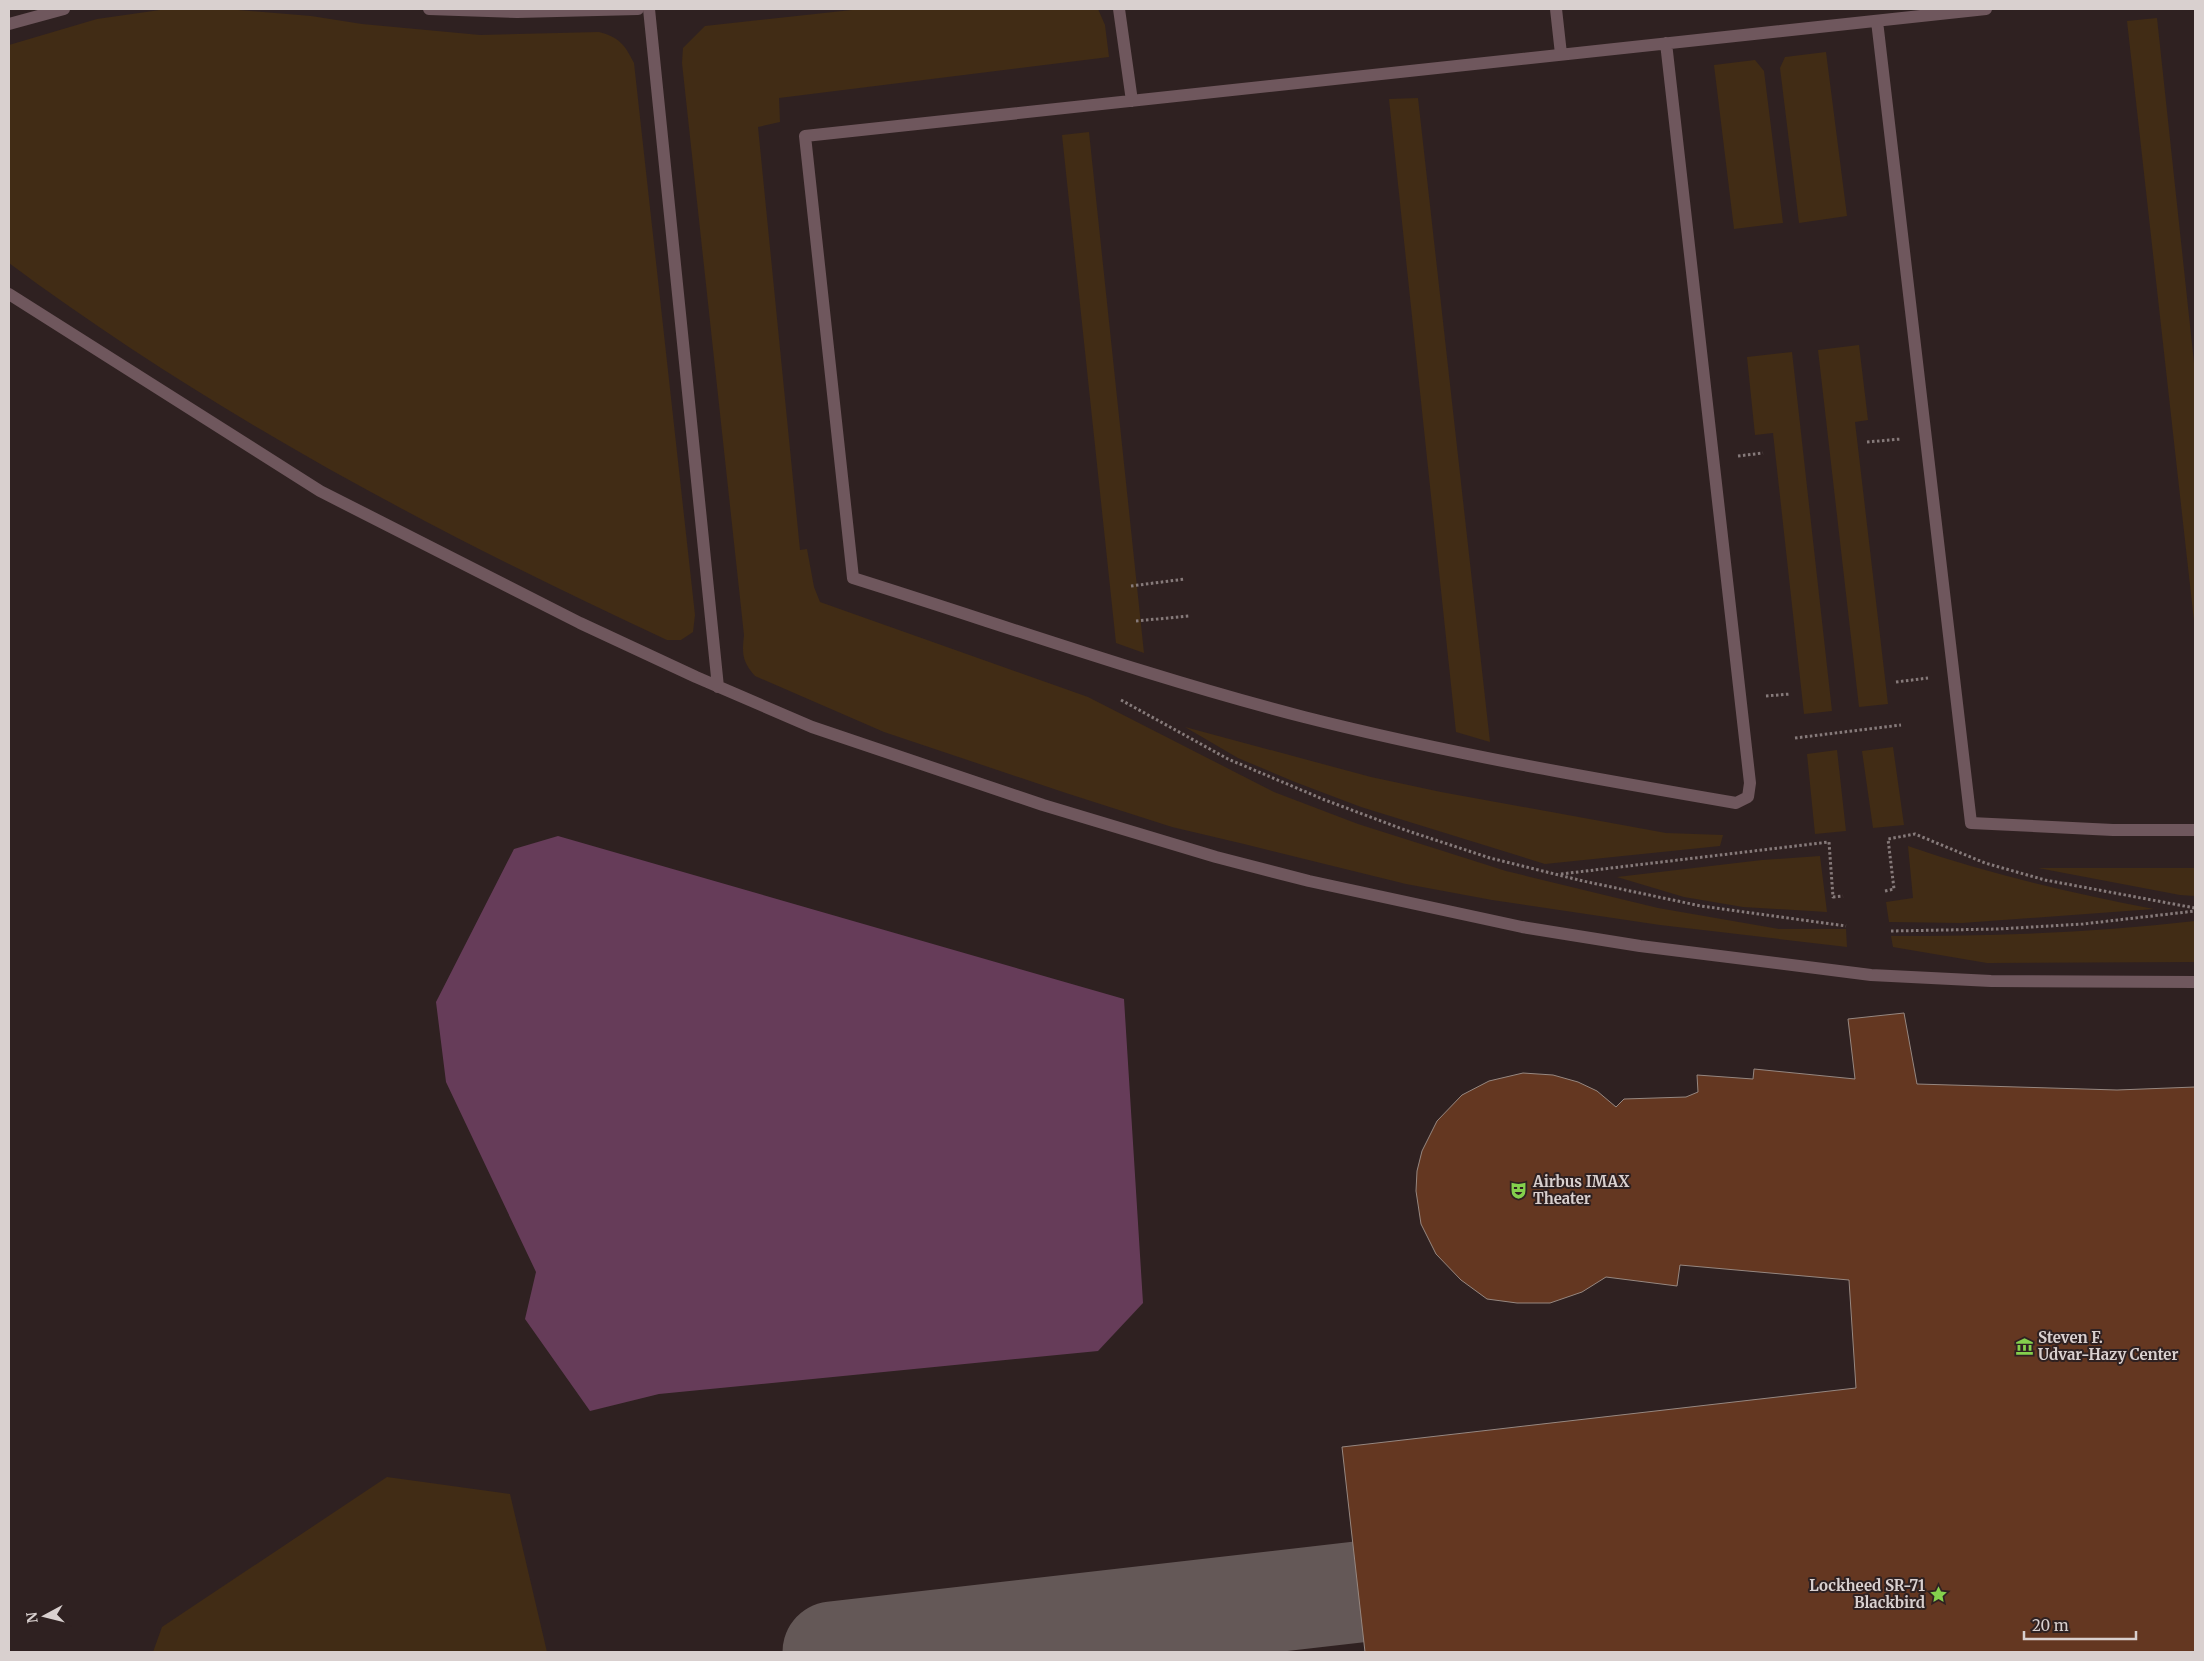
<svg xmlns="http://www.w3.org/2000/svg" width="2204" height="1661" font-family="Merriweather,serif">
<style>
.green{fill:#412c15}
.water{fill:#663c59}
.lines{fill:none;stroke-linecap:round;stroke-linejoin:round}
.taxiway{stroke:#645857;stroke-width:101}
.building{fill:#643721;stroke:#968780}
.path{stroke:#867a7a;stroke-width:3;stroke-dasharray:2.5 2.5;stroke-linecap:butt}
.service{stroke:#6f575d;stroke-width:12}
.minor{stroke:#6f575d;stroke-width:12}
.labels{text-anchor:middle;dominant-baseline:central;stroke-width:4;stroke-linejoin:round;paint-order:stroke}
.poi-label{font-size:15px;font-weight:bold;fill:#d9d0cf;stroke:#2f2121;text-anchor:start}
</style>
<rect width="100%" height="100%" fill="#2f2121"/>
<path class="green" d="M167,9H226L311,16L362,24L480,35L599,32C619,37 625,45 634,63L695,615L693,632L681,640H667C438,534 212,414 9,263V45L97,19Z
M861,9H1098L1105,25L1109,57L779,98L780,122L758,127L800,550L807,549L814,587L820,602L1088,697L1274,792L1358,824L1506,871L1658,908L1779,929H1846L1847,947L1660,925L1492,900L1406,884L1244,844L1172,827L1066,793L884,732L755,676C742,661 742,654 744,635L682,63L683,48L705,26Z
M2157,18L2195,372V630L2127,21Z
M1826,52L1847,216L1799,223L1780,68L1785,57Z
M1755,60L1764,71L1783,223L1734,229L1714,65Z
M1418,98L1490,742L1456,732L1389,99Z
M1089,132L1144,653L1116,643L1062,135Z
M1859,345L1868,420L1855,422L1888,704L1859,707L1818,350Z
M1792,352L1832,711L1804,714L1773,433L1755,435L1747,357Z
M1185,727L1371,777L1441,792L1666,833L1723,835L1720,846L1545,864L1361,807L1295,782L1238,758Z
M1893,747L1904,825L1873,828L1862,751Z
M1837,750L1846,831L1815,834L1807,754Z
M1908,846C1989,874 2070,893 2154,909L1962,923L1889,922L1886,902L1913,898Z
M1820,856L1827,912L1743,907L1684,897L1617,877L1762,860Z
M2038,868H2195V896L2180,895Z
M2195,921V962L1987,963L1893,947L1891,936C1993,936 2094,933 2195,921Z
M387,1477L510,1494L547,1652H153L162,1627Z"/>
<path class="water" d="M558,836L1124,999L1143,1303L1098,1351L659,1394L590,1411L525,1319L536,1272L446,1082L436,1002L514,849Z"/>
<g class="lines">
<path class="taxiway" d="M833,1652L1358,1592"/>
</g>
<path class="building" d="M1904,1013L1917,1084L2117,1090L2195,1087V1652H1365L1342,1447L1856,1388L1849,1280L1680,1265L1677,1286L1606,1277L1582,1292L1550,1303H1517L1487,1299L1461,1280L1436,1254L1421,1224L1416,1191L1417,1171L1422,1151L1437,1121L1462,1095L1489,1081L1523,1073L1553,1075L1578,1082L1597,1091L1616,1107L1624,1099L1686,1097L1698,1092L1697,1075L1753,1079L1754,1069L1855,1079L1848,1019Z"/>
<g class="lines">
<path class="path" d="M1867,442L1901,439
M1738,456L1763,453
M1131,586L1185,579
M1136,621L1189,616
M1896,682L1928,678
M1766,696L1790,694
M1121,700L1228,759L1325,800L1405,830L1490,858L1583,881L1701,906L1846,926
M1795,738L1901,725
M1561,874L1829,842L1833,897L1843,896
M1885,891L1894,889L1888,839L1915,834L1985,863L2045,880L2195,908
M1891,931L1998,929L2083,924L2195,911"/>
<path class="service" d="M649,9L718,687
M1119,9L1132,101
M1556,9L1561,54
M1877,21L1971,823L2113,830H2195
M1666,43L1750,783L1748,797L1736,803C1591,778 1446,753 1304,717C1152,678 1003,625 853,578L805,136L1986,9
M9,294L320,491L580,623L696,677L812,727L1043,805L1216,857L1309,881L1522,927L1640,946L1871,975L1991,981L2195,982"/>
<path class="minor" d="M429,9L517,12L638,9
M9,24L64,9"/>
</g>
<defs>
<symbol id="theatre-bare" viewBox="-9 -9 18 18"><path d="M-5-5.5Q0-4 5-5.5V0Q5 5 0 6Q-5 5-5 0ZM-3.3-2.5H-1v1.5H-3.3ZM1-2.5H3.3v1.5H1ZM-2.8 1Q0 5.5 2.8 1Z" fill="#84d04d" stroke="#2f2121" stroke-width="2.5" paint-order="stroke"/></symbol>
<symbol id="museum-bare" viewBox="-9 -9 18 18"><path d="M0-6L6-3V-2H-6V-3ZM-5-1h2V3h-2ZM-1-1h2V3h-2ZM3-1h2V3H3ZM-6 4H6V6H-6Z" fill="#84d04d" stroke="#2f2121" stroke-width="2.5" paint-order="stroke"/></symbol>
<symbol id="sight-bare" viewBox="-9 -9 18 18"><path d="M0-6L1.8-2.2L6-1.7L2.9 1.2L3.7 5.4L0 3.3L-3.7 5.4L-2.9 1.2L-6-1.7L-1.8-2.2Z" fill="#84d04d" stroke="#2f2121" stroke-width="2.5" paint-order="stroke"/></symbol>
</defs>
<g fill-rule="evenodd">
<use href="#theatre-bare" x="1506" y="1178" width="25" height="25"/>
<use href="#museum-bare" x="2012" y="1334" width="25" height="25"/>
<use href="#sight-bare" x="1926" y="1582" width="25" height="25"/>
</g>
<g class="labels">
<g class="poi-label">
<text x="1533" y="1181">Airbus IMAX<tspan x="1533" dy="17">Theater</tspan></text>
<text x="2038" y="1337">Steven F.<tspan x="2038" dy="17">Udvar-Hazy Center</tspan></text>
<text x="1925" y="1585" text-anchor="end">Lockheed SR-71<tspan x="1925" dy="17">Blackbird</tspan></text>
</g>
</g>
<rect width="2204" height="1661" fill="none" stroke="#d9d0cf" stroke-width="20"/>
<g transform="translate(45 1616) rotate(263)" stroke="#2f2121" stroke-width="4" paint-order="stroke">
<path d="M0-4L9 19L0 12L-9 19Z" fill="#d9d0cf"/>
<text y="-8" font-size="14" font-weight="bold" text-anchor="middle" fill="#d9d0cf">N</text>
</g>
<path d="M2024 1631v8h112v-8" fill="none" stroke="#d9d0cf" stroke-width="2.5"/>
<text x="2032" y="1631" font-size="15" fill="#d9d0cf" stroke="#2f2121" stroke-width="4" paint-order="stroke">20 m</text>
</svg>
